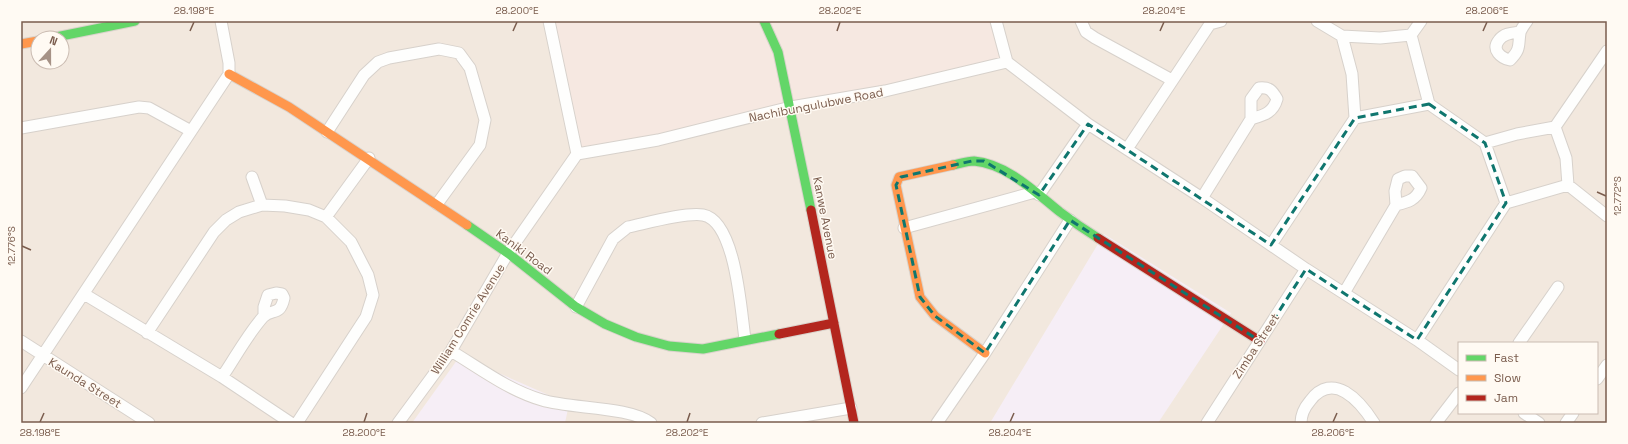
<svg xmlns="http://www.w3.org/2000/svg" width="1628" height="444" font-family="'Space Grotesk',sans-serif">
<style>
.residential{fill:#f2e8de;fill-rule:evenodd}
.commercial{fill:#f6e8e1}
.education{fill:#f6eef6}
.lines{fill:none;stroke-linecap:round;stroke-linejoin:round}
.street-casing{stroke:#d7d1cb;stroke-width:13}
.fast-casing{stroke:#d9d2cb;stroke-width:11}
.slow-casing{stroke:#d9d2cb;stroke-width:11}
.jam-casing{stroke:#d9d2cb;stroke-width:11}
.street{stroke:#fefefd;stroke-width:11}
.fast{stroke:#63d668;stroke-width:9}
.slow{stroke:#ff974d;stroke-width:9}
.jam{stroke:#b3261e;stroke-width:9}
.marked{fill:none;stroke:#0f766e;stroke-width:3;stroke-dasharray:8 5;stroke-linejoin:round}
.ticks{fill:none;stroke:#7a5c4d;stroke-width:1.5}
.labels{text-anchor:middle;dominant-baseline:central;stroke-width:3;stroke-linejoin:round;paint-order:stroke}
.street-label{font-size:12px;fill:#7a5c4d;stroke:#fffaf3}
.neatline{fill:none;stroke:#7a5c4d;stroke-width:1.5}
.ticks-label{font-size:10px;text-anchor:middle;fill:#7a5c4d}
</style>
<rect width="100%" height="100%" fill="#f9f5f0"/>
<path class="residential" d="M21,21H555L575,161L994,21H1607V423H21ZM38,38H62V62H38ZM1459,343H1597V413H1459Z"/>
<path class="commercial" d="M555,21H994L1003,61L575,161Z"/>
<path class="education" d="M1104,234L1231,313L1158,423H990Z
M460,356L569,404L565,423H412Z"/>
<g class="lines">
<defs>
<path id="street" d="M549,21L577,154
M996,21L1007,62L1088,124L1202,198L1306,269L1417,340L1459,370
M1081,21L1086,32L1095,38L1172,80
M1317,21L1342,36L1380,38L1411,35L1421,21
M1520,32C1513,33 1504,33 1499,40C1491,50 1501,58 1510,60C1521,49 1518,46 1520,33C1521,29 1524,25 1527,21
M1411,35L1429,104L1485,143L1506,203
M1355,118L1429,104
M1555,127L1566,158L1568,185L1607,216
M21,128L139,107L149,108L191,131
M327,132L364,75L378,62L389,58L439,49L459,53L470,68L485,120L480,145L437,204
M1485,143L1517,134L1555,127L1607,51
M1127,149L1210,24L1221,21
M577,154L658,140L791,107L885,91L1007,62
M252,177L262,205
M1039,195L1088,124
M1202,198L1251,119V99L1259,88C1269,87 1272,90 1277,99C1273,113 1264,115 1251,119
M326,217L369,158
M904,228L1035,192
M1271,245L1355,118L1352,74L1342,36
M1344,293L1396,205L1395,191L1398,179L1405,176H1412L1421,188C1416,200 1408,202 1396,205
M84,294L222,377L291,423
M576,307L613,239L628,227C647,223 686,212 703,215C736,221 741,312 745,339
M147,333L214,232L226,220L239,212L262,205L285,206L309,210L326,217L351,242L368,275L373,295L366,317L297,423
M1417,340L1506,203L1568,185
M21,341L149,423
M1519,343L1558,287
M451,351C481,369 508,390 542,400C571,409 629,406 651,423
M222,377C235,358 247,335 263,317C272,308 280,317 284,298L282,294L276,293L268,295L264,307V316
M1597,379L1607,365
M21,388L229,74V63L221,21
M1524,413L1539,423
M398,423L451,351L508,253L577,154
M762,423L851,408
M937,423L985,353L1070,220
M1207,423L1306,269
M1301,423C1301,414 1304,408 1310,401C1333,370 1360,401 1374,423
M1436,423L1459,393
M1566,423L1573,413"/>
<path id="fast" d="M764,21L778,52L811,210
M51,38L135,21
M953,165C959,164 967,161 974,161C1007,164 1035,192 1060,212C1072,221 1085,230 1098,238
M467,225L509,254L576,307L605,324L636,337L669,346L703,349L779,334"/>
<path id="slow" d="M21,44L38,41
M229,74L289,107L467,225
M953,165L899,177L896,185L920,297L935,316L985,353"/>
<path id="jam" d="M811,210L854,423
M1098,238L1260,341
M779,334L834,323"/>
</defs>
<use href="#street" class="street-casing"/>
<use href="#fast" class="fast-casing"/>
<use href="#slow" class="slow-casing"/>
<use href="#jam" class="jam-casing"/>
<use href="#street" class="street"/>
<use href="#fast" class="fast"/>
<use href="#slow" class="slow"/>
<use href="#jam" class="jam"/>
</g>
<path class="marked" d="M1429,104L1485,143L1506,203L1417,340L1306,269L1260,341L1070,220L985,353L935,316L920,297L896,185L901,177L972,161H984L1039,195L1088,124L1271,245L1355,118Z"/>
<path class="ticks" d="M190,31L194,22M513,31L517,22M837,31L840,22M1160,31L1164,22M1483,31L1487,22M1597,192L1606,196M22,246L31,250M40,422L44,413M364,422L367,413M687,422L690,413M1010,422L1014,413M1333,422L1337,413"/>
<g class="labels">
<g class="street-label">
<text transform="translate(816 105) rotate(-11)">Nachibungulubwe Road</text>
<text transform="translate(825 218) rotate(79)">Kanwe Avenue</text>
<text transform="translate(524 252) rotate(37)">Kaniki Road</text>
<text transform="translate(468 319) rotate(-58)">William Comrie Avenue</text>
<text transform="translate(1256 346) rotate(-57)">Zimba Street</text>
<text transform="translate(85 383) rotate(32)">Kaunda Street</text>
</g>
</g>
<rect width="1628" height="444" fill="none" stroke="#fffaf3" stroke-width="44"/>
<rect x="1458" y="342" width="140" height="72" fill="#fffaf3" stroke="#cabbb1"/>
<rect x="1466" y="355" width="20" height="6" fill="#63d668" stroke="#cabbb1"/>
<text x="1494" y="362" font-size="12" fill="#7a5c4d">Fast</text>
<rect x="1466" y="375" width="20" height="6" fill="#ff974d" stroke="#cabbb1"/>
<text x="1494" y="382" font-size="12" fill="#7a5c4d">Slow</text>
<rect x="1466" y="395" width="20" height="6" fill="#b3261e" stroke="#cabbb1"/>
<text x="1494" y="402" font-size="12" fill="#7a5c4d">Jam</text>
<g transform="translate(50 50) rotate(21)"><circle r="19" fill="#fffaf3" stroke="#cabbb1"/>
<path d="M0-3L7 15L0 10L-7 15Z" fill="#a69286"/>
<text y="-6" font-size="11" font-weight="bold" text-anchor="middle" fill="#7a5c4d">N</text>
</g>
<rect x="22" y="22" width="1584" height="400" class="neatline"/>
<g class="ticks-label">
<text x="194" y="14">28.198°E</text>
<text x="517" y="14">28.200°E</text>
<text x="840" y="14">28.202°E</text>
<text x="1164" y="14">28.204°E</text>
<text x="1487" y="14">28.206°E</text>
<text transform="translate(1617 196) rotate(-90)" y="4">12.772°S</text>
<text transform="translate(11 246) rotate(-90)" y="4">12.776°S</text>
<text x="40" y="436">28.198°E</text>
<text x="364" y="436">28.200°E</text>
<text x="687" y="436">28.202°E</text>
<text x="1010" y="436">28.204°E</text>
<text x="1333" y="436">28.206°E</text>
</g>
</svg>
